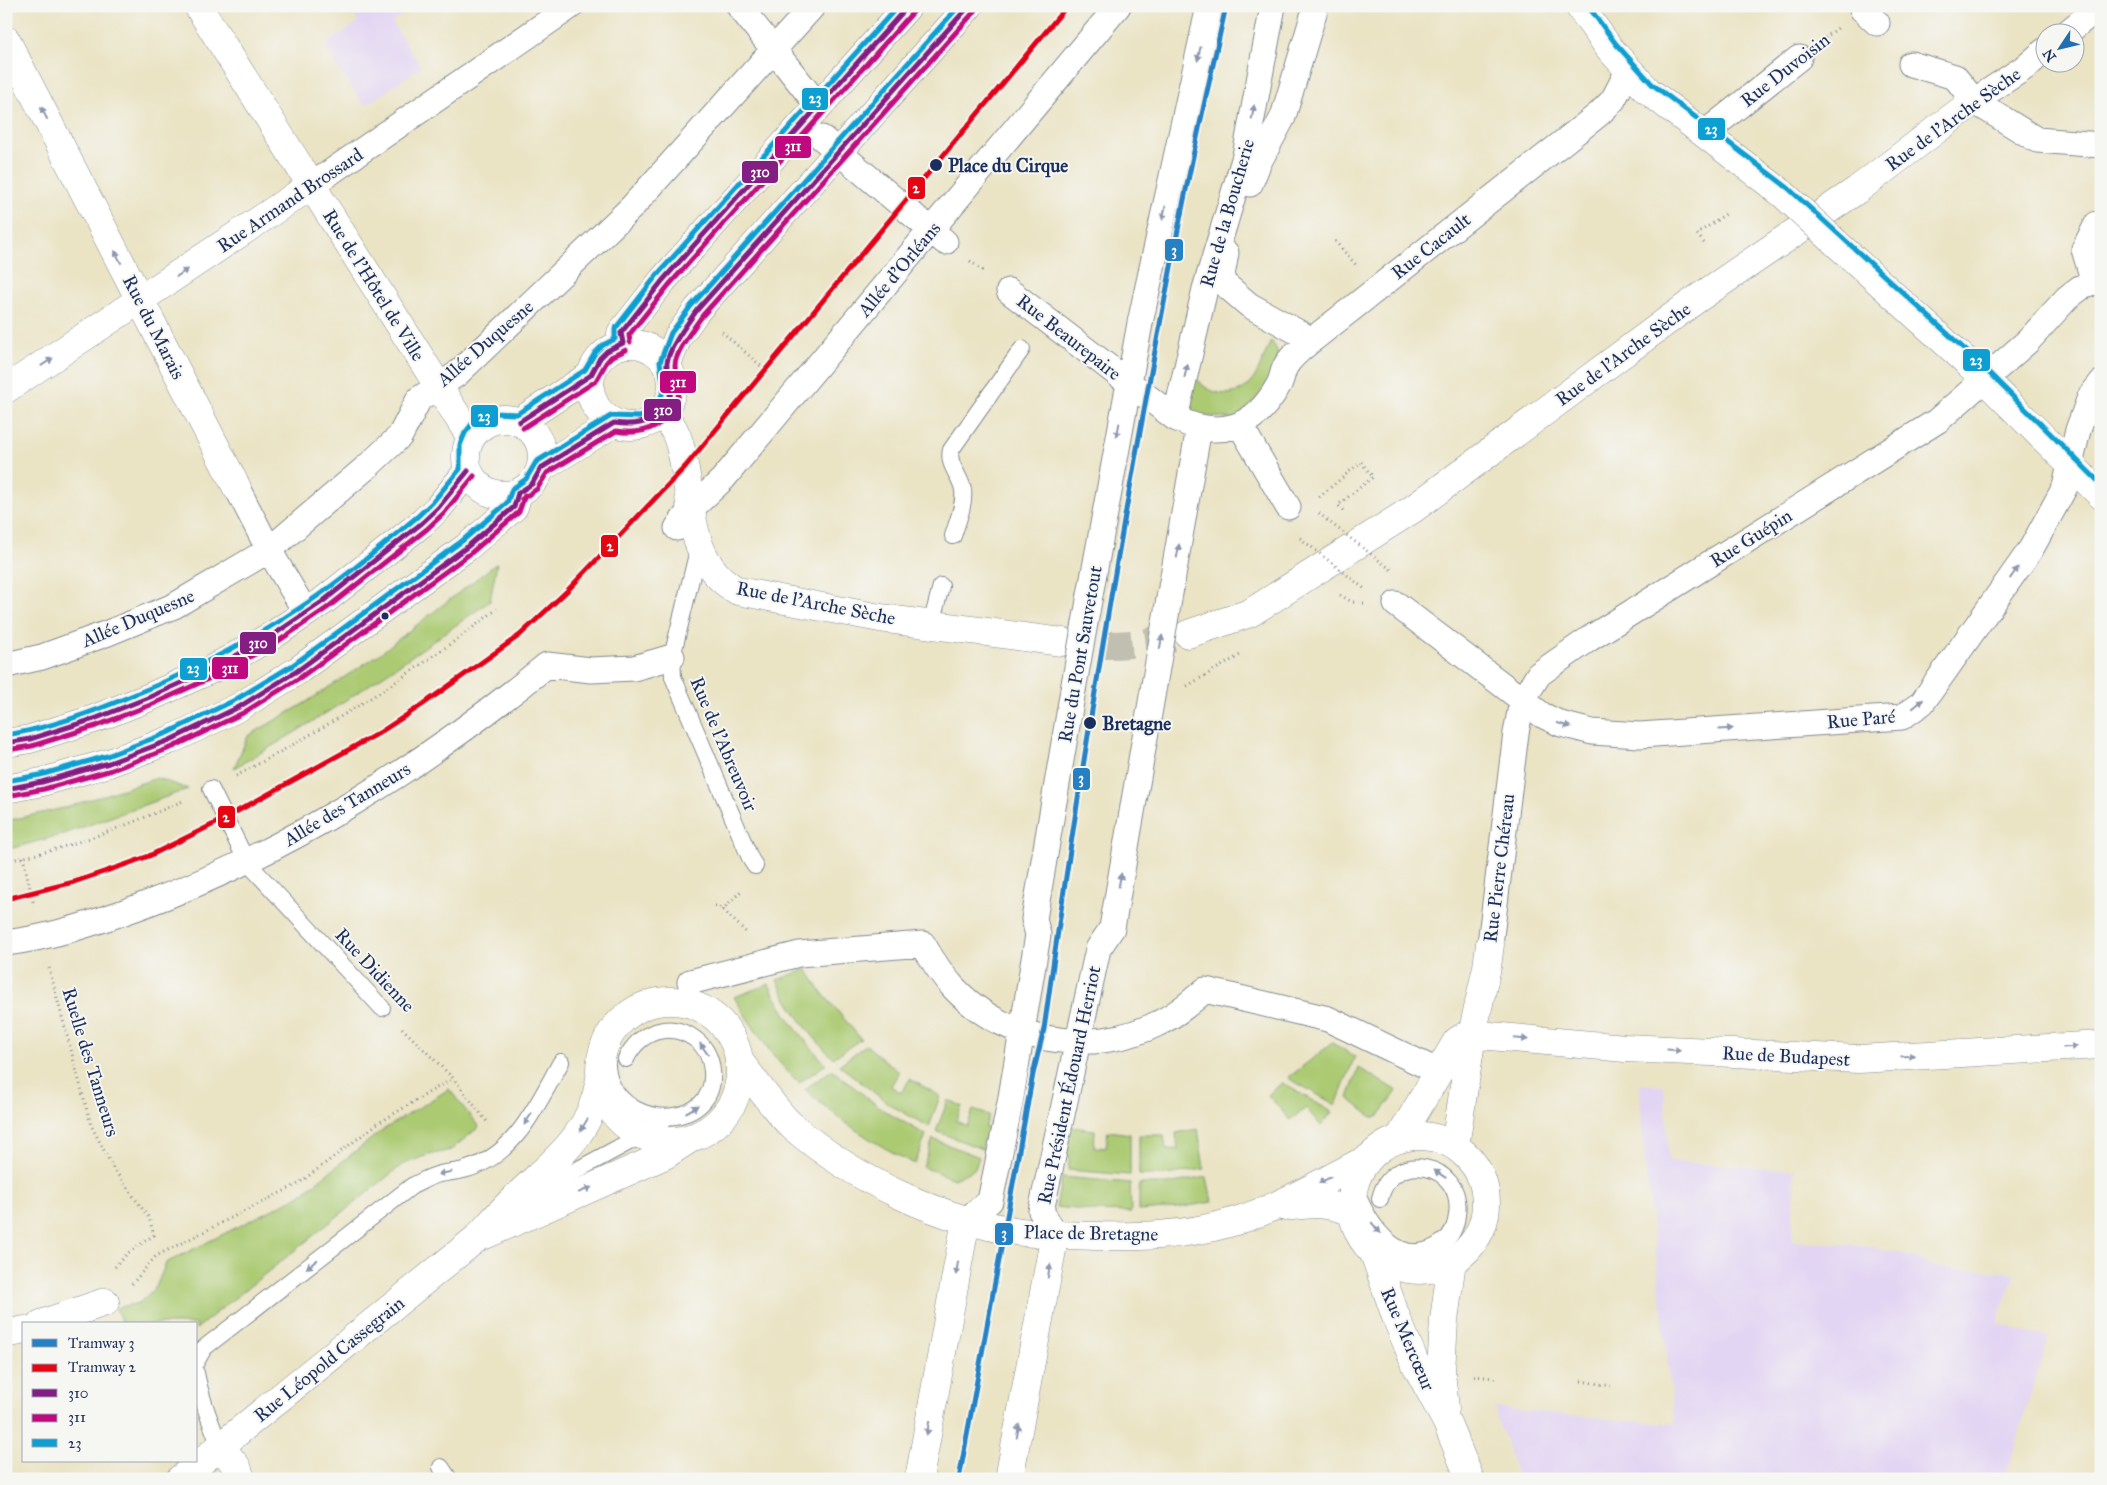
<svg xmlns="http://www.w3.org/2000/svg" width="2107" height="1485" font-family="'IM FELL Great Primer',serif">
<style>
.built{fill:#e2d4f3}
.green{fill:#abca72;stroke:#637c68}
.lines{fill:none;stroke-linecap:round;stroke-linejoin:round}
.minor-tunnel{stroke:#c1bfb0;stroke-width:28;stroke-dasharray:28 14;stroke-linecap:butt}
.service-casing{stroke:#828991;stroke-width:18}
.pedestrian-casing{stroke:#828991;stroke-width:27}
.minor-casing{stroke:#828991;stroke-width:29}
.tertiary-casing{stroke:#828991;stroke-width:29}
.secondary-casing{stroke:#828991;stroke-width:29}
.path{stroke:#828991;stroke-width:3;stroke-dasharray:1 4;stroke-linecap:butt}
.service{stroke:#fff;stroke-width:16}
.pedestrian{stroke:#fff;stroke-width:25}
.minor{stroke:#fff;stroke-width:28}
.tertiary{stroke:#fff;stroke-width:28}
.secondary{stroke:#fff;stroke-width:28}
.pedestrian-bridge-casing{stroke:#828991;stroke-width:27;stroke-linecap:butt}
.minor-bridge-casing{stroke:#828991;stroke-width:29;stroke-linecap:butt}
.path-bridge{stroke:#828991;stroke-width:3;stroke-dasharray:1 4;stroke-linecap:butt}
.pedestrian-bridge{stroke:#fff;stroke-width:25}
.minor-bridge{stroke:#fff;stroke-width:28}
.bus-1-casing{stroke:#f6f6f2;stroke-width:9}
.bus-2-casing{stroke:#f6f6f2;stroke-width:9}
.bus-3-casing{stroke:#f6f6f2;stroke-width:9}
.bus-1{stroke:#831f82;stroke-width:5}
.bus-2{stroke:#c0087f;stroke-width:5}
.bus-3{stroke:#0e9fd2;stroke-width:5}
.tram-1-casing{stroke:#f6f6f2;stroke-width:9}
.tram-2-casing{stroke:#f6f6f2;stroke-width:9}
.tram-1{stroke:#2581c4;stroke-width:5}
.tram-2{stroke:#e30613;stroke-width:5}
.oneway{fill:#8d97ae}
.stop-dot{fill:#1b2f5e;stroke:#f6f6f2;stroke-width:2}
.labels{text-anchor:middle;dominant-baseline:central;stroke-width:4;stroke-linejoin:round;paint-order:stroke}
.street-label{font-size:19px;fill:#1b2f5e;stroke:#f6f6f2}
.stop-label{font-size:19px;font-weight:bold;fill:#1b2f5e;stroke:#f6f6f2;text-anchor:start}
.line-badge{stroke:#f6f6f2;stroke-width:2}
.badge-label{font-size:14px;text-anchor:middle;font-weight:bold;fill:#fff}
</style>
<rect width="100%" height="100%" fill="#f6f6f2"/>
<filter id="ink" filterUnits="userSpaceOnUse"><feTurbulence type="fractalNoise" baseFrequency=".02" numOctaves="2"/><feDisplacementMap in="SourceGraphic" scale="10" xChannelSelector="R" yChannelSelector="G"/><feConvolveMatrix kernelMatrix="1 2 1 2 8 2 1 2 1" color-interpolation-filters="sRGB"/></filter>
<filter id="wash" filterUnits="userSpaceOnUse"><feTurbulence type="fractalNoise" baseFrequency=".0096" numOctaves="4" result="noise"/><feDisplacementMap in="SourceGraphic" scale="20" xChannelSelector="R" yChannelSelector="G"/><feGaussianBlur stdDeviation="1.12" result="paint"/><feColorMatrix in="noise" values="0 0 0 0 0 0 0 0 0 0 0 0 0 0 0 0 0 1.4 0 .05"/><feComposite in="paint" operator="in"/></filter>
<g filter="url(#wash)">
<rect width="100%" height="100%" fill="#eae3c4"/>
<path class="built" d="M350,6H415L392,22L421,67L365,106L334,62L325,45L358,22Z
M1640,1084L1664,1086L1669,1161L1794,1170L1792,1241L1862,1245L1901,1253L1937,1267L2015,1273L1997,1323L2048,1339L2004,1479H1518L1494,1408L1675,1425L1642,1134Z"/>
<path class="green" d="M1271,341C1295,368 1254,400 1236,419L1182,414L1195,377C1209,396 1236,401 1252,381C1260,370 1265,353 1271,341Z
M497,563L490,601C407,660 324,718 234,768L248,736L305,703L378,655Z
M157,778L188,789L64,834L6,850V821L64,808Z
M807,969L820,990L861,1039L833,1058C811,1036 790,1009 777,980Z
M769,984C782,1013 804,1041 826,1064L799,1083C773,1059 753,1028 734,997Z
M1332,1043L1355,1056L1336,1105L1288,1078Z
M866,1045L899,1072L891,1086L901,1093L910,1079L940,1096L929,1127L889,1104L839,1065Z
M1359,1068L1397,1091L1378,1117H1372L1348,1098Z
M832,1070L883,1110L926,1135L915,1164C874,1144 838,1120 805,1089Z
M1282,1083L1332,1112L1321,1126L1306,1108L1290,1120L1268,1095Z
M449,1089L479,1127L451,1150L425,1156L402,1165L196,1329V1324H122L116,1308L139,1303L156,1287L166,1263L299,1196L381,1131Z
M948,1100L962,1106L956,1121L967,1126L973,1110L989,1115L985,1128L997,1132L992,1153L936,1131Z
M1071,1127L1095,1130L1094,1147L1106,1148L1108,1131L1130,1134V1175L1068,1170L1070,1157L1066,1156Z
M1198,1129L1204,1169L1166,1175H1139V1135H1164L1166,1150L1178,1149L1176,1133Z
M933,1139L979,1157L975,1169L954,1179L923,1167Z
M1062,1177L1130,1183L1131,1212L1093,1211L1056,1207Z
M1207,1177L1212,1202L1177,1208L1139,1211V1184H1167Z"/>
</g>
<g filter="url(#ink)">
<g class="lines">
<path class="minor-tunnel" d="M1062,642C1108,648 1140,645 1185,635"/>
<defs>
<path id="service" d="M953,536C957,522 965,505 963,490C961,476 947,465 951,450L1022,349
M699,546L672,657L673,677L751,860L755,866
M931,625L941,586
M211,789L247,862L382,1008
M606,1043C606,1056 606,1070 610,1081C630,1132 717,1128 712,1071C711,1058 705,1046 695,1039C669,1020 639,1032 626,1059
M1354,1186C1367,1222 1399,1275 1443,1242C1452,1236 1456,1225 1457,1215C1465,1161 1390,1149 1380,1199
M530,1207L566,1176L642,1135L658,1122L668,1118
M196,1362L204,1348L412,1186C421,1182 430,1176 440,1174C449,1172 458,1172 467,1169C516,1155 538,1103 561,1062
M196,1373C201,1399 210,1422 220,1446
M441,1467L449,1479"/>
<path id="pedestrian" d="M739,6L812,98L820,105
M1866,6L1862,9L1877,23
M2068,32L2100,6
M1911,64L1955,77L1974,101L2037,140L2101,145
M1974,101L2027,66L2044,51
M1705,133L1799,58
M822,138L945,242
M1250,184L1259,162L1283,117L1316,6
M312,185L571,6
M1226,253L1221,281L1249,305L1312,340
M2094,282L2084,249L2097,224
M1009,291L1175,418C1219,440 1254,429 1278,386C1282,380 1282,373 1285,367C1291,356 1302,348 1312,340L1599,114L1613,100L1628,71
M1175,418L1205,289L1245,156L1273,6
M1240,425L1288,507
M237,488L269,550L306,613
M677,528L690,510L723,479L1118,6
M1090,595L1140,323L1209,6
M1169,599L1199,428
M1396,604L1542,715L1561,724L1592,732L1640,735L1902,717L1922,703L2031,549L2065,487L2078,430L2090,397L2101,383
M6,665L42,657L108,633L174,606L269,550L369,465L400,436L419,399L457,374L631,208L813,6
M6,943C53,937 97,922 141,906C287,853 427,763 547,665L591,670L634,668L672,657
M1490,944L1516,733L1522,701L1539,674L1589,639L1937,421L2028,341L2067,298L2080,288L2094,282H2101
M690,982L799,954L923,944C932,960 941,974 953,987C1005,1043 1092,1057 1159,1023C1176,1015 1191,1002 1205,990L1328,1019L1439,1072
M966,1220L990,1201L1010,1103L1038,935L1034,919L1073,690
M1055,1234L1041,1211L1098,949L1112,928L1154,685"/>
<path id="minor" d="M198,6L470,436
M1579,6L1610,49L1647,90L1783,194
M6,40L237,488
M1836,243L1966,361L2101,495
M623,343L621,333L663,280L908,6
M590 385a41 41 0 1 1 82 0a41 41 0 1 1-82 0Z
M667,364L678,337L697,310L969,6
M6,389L312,185
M660,415C663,418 668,421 671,425C677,433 680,445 682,454C694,504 686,563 738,591L880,618L1062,642
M466 457a38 38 0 1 1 76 0a38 38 0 1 1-76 0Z
M519,422L591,375
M541,468L614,423
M1188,634L1250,613L1413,509L1694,301L1857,190L1974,101
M6,743L30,739L94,719L150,697L214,668L273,635L322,602L422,523L438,508L468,471
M6,789L42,782L109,763L170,740L239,707L297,671L467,547L514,507L518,493
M1399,1139L1457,1041L1468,1034L1625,1048L1859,1059L2101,1045
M1455,1146L1472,1035L1487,967L1490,944
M41,1324L105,1302
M6,1332H16L24,1330
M220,1446L237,1467L241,1479"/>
<path id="tertiary" d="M919,1479L966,1220
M1009,1479L1055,1234"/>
<path id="secondary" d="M600 1071a70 70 0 1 1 140 0a70 70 0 1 1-140 0Z
M739,1061C755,1080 774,1110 792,1126C853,1179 941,1221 1022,1232C1045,1235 1070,1235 1094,1236C1139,1237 1184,1236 1229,1223C1278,1209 1324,1181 1369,1158
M1352 1203a67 67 0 1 1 134 0a67 67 0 1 1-134 0Z
M1285,1207C1311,1203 1327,1202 1352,1212
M485,1235L665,1155L688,1140
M1374,1253L1396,1317L1416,1365L1447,1423L1470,1479
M1445,1409L1441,1372L1444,1320L1452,1261
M180,1479L477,1238C489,1225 501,1211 514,1199C553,1161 591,1137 600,1079"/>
</defs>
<use href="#service" class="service-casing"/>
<use href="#pedestrian" class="pedestrian-casing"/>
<use href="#minor" class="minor-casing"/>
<use href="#tertiary" class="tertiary-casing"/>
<use href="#secondary" class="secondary-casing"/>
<path class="path" d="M1825,38L1838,28
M1335,241L1356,265
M1704,243L1697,234L1727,213
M970,261L985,272
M722,332L769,373
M1319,497L1361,462L1373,477L1338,505L1345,513
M1319,513L1327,520
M1340,595L1352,602L1364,603
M1187,686L1242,654
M236,776C328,727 415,673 497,609
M23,857L34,906
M6,861C68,849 129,825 185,800
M715,906H719L748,934
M722,910L741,891
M49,968L91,1125L113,1168L149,1218L154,1235L128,1253L113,1269
M402,1028L453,1078L488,1123
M132,1284L156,1256L298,1184L377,1124L453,1078
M1474,1376L1495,1378
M1581,1381L1611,1386"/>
<use href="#service" class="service"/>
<use href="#pedestrian" class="pedestrian"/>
<use href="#minor" class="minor"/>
<use href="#tertiary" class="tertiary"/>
<use href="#secondary" class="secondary"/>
<defs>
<path id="pedestrian-bridge" d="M1154,685L1169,599
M1073,690L1090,595"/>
<path id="minor-bridge" d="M1783,194L1836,243"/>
</defs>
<use href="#pedestrian-bridge" class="pedestrian-bridge-casing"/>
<use href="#minor-bridge" class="minor-bridge-casing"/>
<path class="path-bridge" d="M1327,520L1394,572
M1300,538L1366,590"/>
<use href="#pedestrian-bridge" class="pedestrian-bridge"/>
<use href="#minor-bridge" class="minor-bridge"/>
<defs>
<path id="bus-1" d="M623,343L621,333L663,280L908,6
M519,422L591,375L600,358L607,351L623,343
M518,493L532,484L541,468L614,423C639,427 669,420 671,389C672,381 666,371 667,363C669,347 688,323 697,310L969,6
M6,743L30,739L94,719L150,697L214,668L273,635L322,602L422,523L438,508L468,471
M6,789L42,782L109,763L170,740L239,707L297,671L467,547L514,507L518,493"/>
<path id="bus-2" d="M630,342L629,335L669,285L914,11
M523,428L596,381L606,363L611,357L626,350
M522,499L537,489L547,473L616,431C644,436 675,424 679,391C680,382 675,374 675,365C675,352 695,326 703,315L975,11
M7,750L32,746L96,726L153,704L217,675L277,642L327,608L427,529L444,513L474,476
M7,796L44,789L112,770L173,747L243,713L301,677L471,553L519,512L525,495"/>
<path id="bus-3" d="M1588,6L1616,44L1652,84L1788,188L1971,355L2101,484
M6,735C45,729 82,716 119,701C188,674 254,640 316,597C351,573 384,544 417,517L432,503L460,469V445L465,433L472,424L482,417L493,413L517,414L585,370L595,353L603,345L615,339V329L657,275L898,6
M6,781L40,775L107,756L167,733L235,700L293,665L462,541L507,503L512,489L526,479L536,462L611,416L640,417L656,407L664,390L660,362L671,333L691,306L959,6"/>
</defs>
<use href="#bus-1" class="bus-1-casing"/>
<use href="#bus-2" class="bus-2-casing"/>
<use href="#bus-3" class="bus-3-casing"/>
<use href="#bus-1" class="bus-1"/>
<use href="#bus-2" class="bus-2"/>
<use href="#bus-3" class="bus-3"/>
<defs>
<path id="tram-1" d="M959,1479L1033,1074L1044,1029C1080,769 1124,509 1174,251C1189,169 1208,88 1226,6"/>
<path id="tram-2" d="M6,899L74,882L127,864L149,856L214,824L379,733L422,705L520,635L567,591L685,467L1067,6"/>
</defs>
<use href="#tram-1" class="tram-1-casing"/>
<use href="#tram-2" class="tram-2-casing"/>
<use href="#tram-1" class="tram-1"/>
<use href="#tram-2" class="tram-2"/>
</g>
<defs><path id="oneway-solid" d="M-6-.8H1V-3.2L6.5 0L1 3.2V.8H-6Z" transform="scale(1.25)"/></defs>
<g class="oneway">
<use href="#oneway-solid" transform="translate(1199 54) rotate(102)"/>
<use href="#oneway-solid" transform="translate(1253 112) rotate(-80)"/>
<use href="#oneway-solid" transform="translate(44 113) rotate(-117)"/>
<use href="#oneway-solid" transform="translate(1164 213) rotate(103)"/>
<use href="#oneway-solid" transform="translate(118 257) rotate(-117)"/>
<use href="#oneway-solid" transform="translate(182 273) rotate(-34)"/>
<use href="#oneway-solid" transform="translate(47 362) rotate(-34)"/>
<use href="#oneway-solid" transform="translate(1186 371) rotate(-77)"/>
<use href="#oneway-solid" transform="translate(1118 430) rotate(101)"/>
<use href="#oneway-solid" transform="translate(1178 551) rotate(-80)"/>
<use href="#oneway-solid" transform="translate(2014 573) rotate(-55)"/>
<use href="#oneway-solid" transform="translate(1161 642) rotate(-80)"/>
<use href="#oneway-solid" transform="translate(1918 704) rotate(-40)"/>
<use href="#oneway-solid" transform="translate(1564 725) rotate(18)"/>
<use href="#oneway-solid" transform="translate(1726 729) rotate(-4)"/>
<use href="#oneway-solid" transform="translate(1120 880) rotate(-79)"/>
<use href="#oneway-solid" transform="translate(1521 1039) rotate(5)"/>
<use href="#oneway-solid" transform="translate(2070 1047) rotate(-3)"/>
<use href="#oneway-solid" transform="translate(704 1049) rotate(-125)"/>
<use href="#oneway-solid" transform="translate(1674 1050) rotate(3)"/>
<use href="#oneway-solid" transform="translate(1908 1056) rotate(-3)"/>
<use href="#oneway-solid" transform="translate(692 1109) rotate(-31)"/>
<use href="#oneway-solid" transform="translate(528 1119) rotate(123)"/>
<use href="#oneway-solid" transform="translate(584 1125) rotate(121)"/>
<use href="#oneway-solid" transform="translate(445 1173) rotate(169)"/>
<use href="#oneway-solid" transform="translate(1440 1174) rotate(-147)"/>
<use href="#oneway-solid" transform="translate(1325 1180) rotate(153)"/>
<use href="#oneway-solid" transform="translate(585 1190) rotate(-22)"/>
<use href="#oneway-solid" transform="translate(1376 1228) rotate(51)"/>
<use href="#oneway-solid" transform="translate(312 1264) rotate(142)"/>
<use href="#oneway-solid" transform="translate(957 1268) rotate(100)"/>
<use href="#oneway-solid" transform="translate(1049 1271) rotate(-80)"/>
<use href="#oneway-solid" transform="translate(928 1428) rotate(100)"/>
<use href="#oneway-solid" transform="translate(1018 1431) rotate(-79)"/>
</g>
</g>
<g class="stop-dot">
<circle cx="936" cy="165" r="7"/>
<circle cx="385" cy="616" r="4.5"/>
<circle cx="1090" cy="723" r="7"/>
</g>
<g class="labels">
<g class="street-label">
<text transform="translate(1785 70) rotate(-38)">Rue Duvoisin</text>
<text transform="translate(1953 119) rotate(-36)">Rue de l'Arche Sèche</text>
<text transform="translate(290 200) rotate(-34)">Rue Armand Brossard</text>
<text transform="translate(1227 213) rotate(-74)">Rue de la Boucherie</text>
<text transform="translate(1431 246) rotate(-38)">Rue Cacault</text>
<text transform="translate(899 269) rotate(-50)">Allée d'Orléans</text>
<text transform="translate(374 285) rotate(58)">Rue de l'Hôtel de Ville</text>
<text transform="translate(154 327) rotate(63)">Rue du Marais</text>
<text transform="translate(1069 337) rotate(38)">Rue Beaurepaire</text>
<text transform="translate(485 343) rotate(-41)">Allée Duquesne</text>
<text transform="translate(1623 354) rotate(-36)">Rue de l'Arche Sèche</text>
<text transform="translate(1751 538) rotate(-32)">Rue Guépin</text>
<text transform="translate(816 603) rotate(11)">Rue de l'Arche Sèche</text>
<text transform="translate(138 618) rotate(-23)">Allée Duquesne</text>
<text transform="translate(1080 654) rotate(-80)">Rue du Pont Sauvetout</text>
<text transform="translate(1861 719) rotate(-5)">Rue Paré</text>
<text transform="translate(724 744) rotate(67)">Rue de l'Abreuvoir</text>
<text transform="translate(347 804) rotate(-31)">Allée des Tanneurs</text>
<text transform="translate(1499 868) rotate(-83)">Rue Pierre Chéreau</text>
<text transform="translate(375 970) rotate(47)">Rue Didienne</text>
<text transform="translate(1786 1056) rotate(3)">Rue de Budapest</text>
<text transform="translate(91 1062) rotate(73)">Ruelle des Tanneurs</text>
<text transform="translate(1069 1085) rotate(-78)">Rue Président Édouard Herriot</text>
<text transform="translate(1091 1233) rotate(1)">Place de Bretagne</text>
<text transform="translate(1408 1339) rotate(67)">Rue Mercœur</text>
<text transform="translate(329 1359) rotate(-39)">Rue Léopold Cassegrain</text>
</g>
<g class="stop-label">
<text x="948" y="165">Place du Cirque</text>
<text x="1102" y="723">Bretagne</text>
</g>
</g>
<g class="line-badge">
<rect x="801" y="87" width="28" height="24" rx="5" fill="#0e9fd2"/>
<rect x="1697" y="117" width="29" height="24" rx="5" fill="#0e9fd2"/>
<rect x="774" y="135" width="38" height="24" rx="5" fill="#c0087f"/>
<rect x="741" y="160" width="38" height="24" rx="5" fill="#831f82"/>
<rect x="907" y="176" width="19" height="24" rx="5" fill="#e30613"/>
<rect x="1164" y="238" width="20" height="24" rx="5" fill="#2581c4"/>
<rect x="1962" y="348" width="29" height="24" rx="5" fill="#0e9fd2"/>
<rect x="659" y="370" width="38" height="24" rx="5" fill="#c0087f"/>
<rect x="643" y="398" width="39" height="24" rx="5" fill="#831f82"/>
<rect x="470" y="404" width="29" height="24" rx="5" fill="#0e9fd2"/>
<rect x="600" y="534" width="19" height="24" rx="5" fill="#e30613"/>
<rect x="239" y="631" width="38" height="24" rx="5" fill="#831f82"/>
<rect x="211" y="656" width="38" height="24" rx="5" fill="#c0087f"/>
<rect x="179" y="657" width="29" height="24" rx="5" fill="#0e9fd2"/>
<rect x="1072" y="767" width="19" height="24" rx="5" fill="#2581c4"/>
<rect x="217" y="805" width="19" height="24" rx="5" fill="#e30613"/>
<rect x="994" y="1222" width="20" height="24" rx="5" fill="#2581c4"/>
</g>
<g class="badge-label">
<text x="815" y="103">23</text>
<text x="1711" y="134">23</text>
<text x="793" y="151">311</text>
<text x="760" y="177">310</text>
<text x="916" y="193">2</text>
<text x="1174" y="255">3</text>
<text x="1976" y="365">23</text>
<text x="678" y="387">311</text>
<text x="663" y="415">310</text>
<text x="484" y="421">23</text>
<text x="610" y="551">2</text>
<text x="258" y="648">310</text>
<text x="230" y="673">311</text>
<text x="193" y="673">23</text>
<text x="1081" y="783">3</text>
<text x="226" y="822">2</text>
<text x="1004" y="1238">3</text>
</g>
<rect width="2107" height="1485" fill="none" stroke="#f6f6f2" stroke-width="25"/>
<rect x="22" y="1322" width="175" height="140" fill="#f6f6f2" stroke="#9ea6b7"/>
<rect x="32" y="1339" width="25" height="8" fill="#2581c4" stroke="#9ea6b7"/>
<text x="68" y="1348" font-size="15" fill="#1b2f5e">Tramway 3</text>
<rect x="32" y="1364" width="25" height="8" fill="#e30613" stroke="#9ea6b7"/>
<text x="68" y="1372" font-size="15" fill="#1b2f5e">Tramway 2</text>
<rect x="32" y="1389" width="25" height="8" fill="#831f82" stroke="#9ea6b7"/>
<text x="68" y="1398" font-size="15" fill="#1b2f5e">310</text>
<rect x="32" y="1414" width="25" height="8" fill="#c0087f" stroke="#9ea6b7"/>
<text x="68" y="1422" font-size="15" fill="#1b2f5e">311</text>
<rect x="32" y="1439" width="25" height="8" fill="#0e9fd2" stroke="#9ea6b7"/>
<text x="68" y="1448" font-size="15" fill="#1b2f5e">23</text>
<g transform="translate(2060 48) rotate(235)"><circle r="24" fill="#f6f6f2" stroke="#9ea6b7"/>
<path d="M0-4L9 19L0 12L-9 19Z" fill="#1f6fb2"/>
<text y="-8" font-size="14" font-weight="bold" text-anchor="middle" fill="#1b2f5e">N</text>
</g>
</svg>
